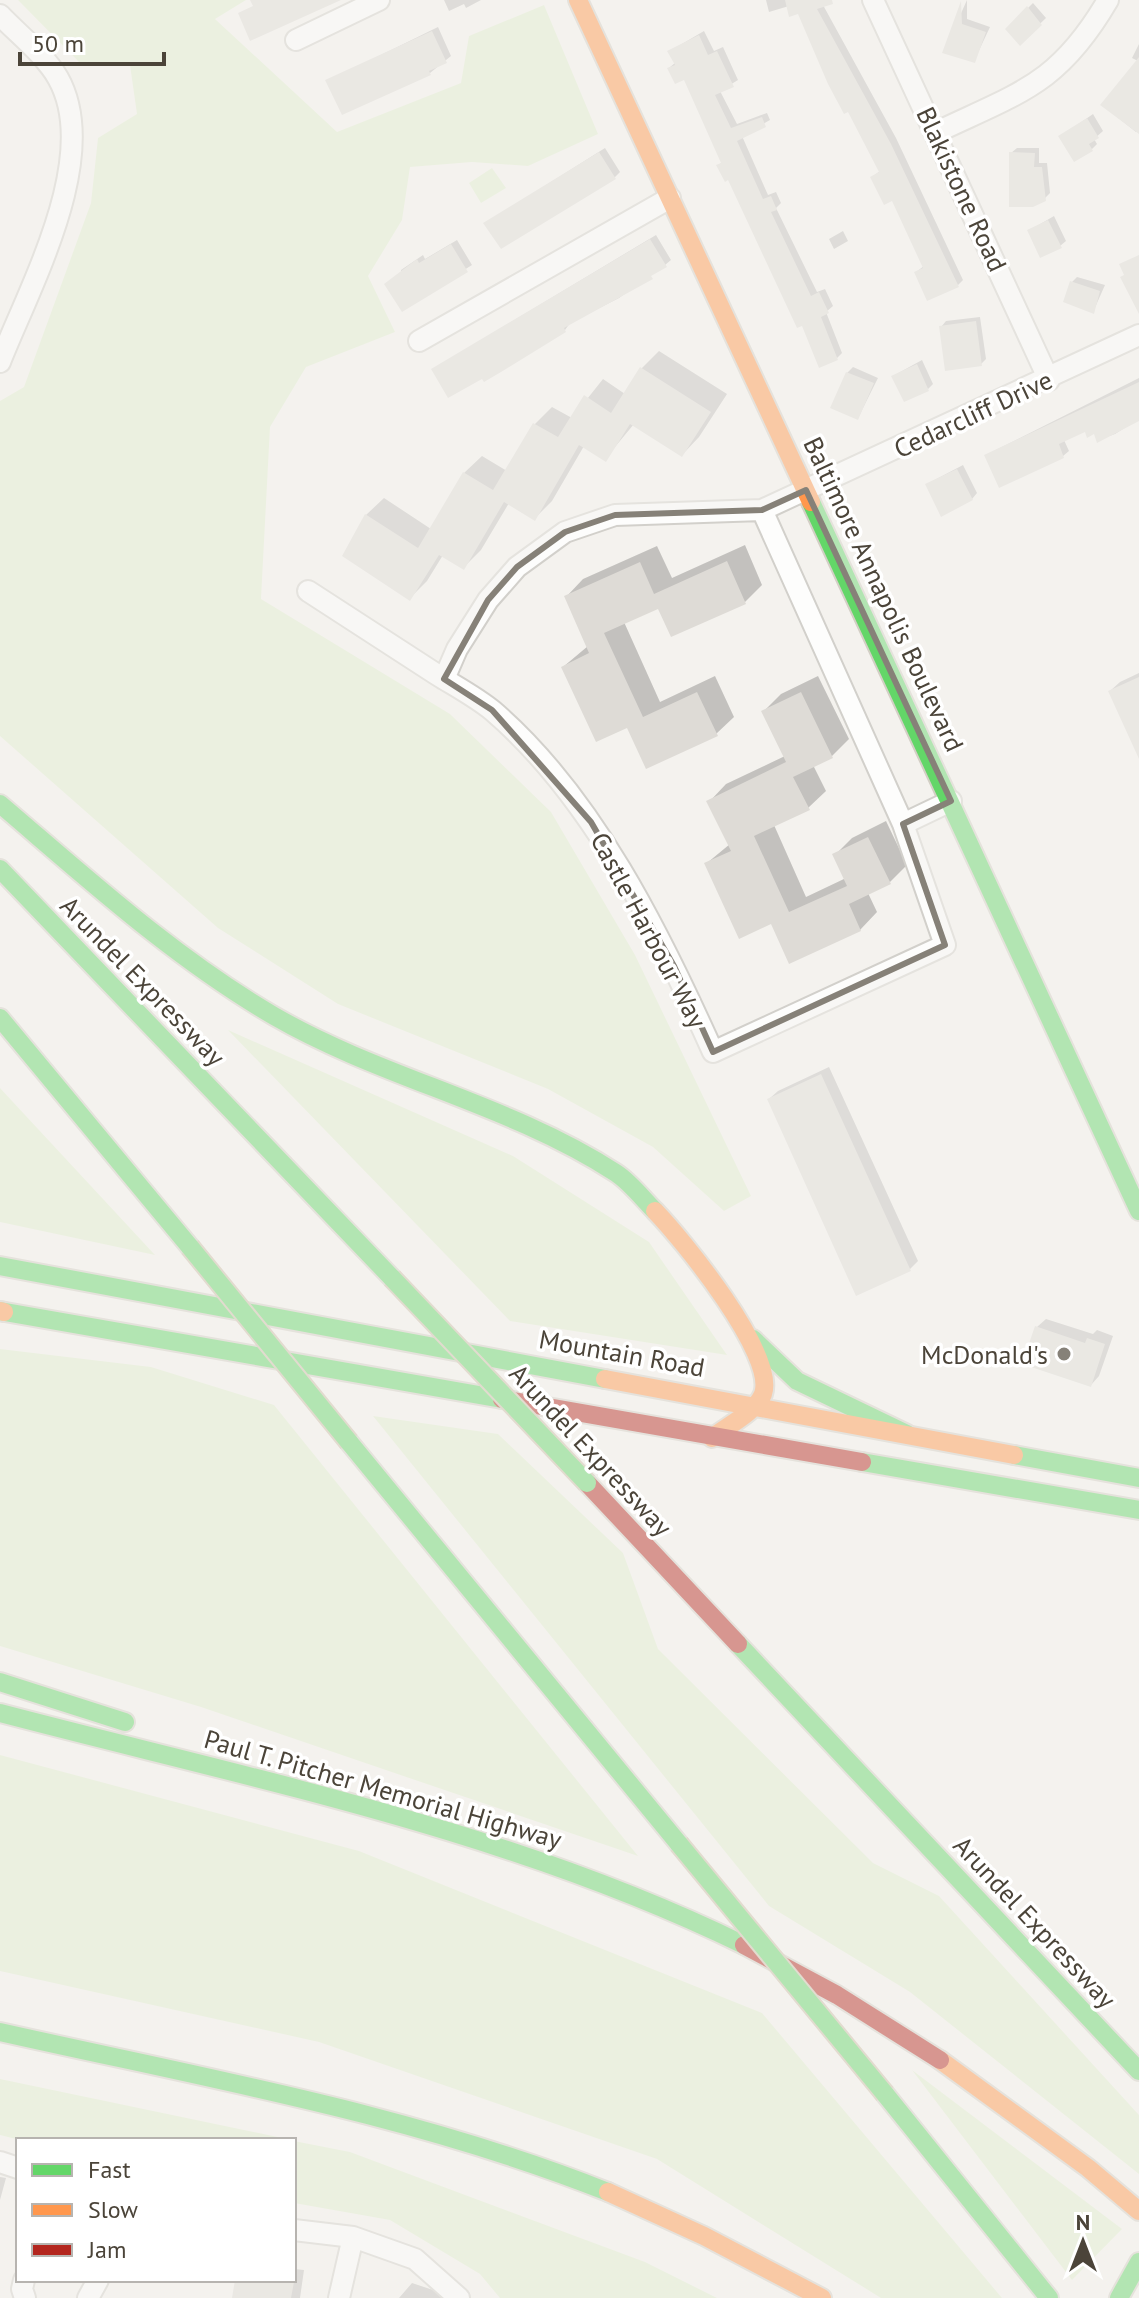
<svg xmlns="http://www.w3.org/2000/svg" width="1139" height="2298" font-family="'PT Sans',sans-serif">
<style>
.green{fill:#e1eecf}
.shadow{fill:#0003}
.building{fill:#dedbd6}
.lines{fill:none;stroke-linecap:round;stroke-linejoin:round}
.street-casing{stroke:#d2d0cb;stroke-width:24}
.fast-casing{stroke:#d3cfc5;stroke-width:22}
.slow-casing{stroke:#d3cfc5;stroke-width:22}
.jam-casing{stroke:#d3cfc5;stroke-width:22}
.street{stroke:#fdfdfc;stroke-width:20}
.fast{stroke:#63d668;stroke-width:18}
.slow{stroke:#ff974d;stroke-width:18}
.jam{stroke:#b3261e;stroke-width:18}
.fast-bridge-casing{stroke:#ccbfa9;stroke-width:22;stroke-linecap:butt}
.fast-bridge{stroke:#63d668;stroke-width:18}
.marked{fill:none;stroke:#868178;stroke-width:6;stroke-linejoin:round}
.poi-dot{fill:#868178;stroke:#fff;stroke-width:3}
.labels{text-anchor:middle;dominant-baseline:central;stroke-width:7;stroke-linejoin:round;paint-order:stroke}
.street-label{font-size:26px;fill:#4b4439;stroke:#fff}
.poi-label{font-size:26px;fill:#4b4439;stroke:#fff;text-anchor:end}
</style>
<rect width="100%" height="100%" fill="#f4f2ee"/>
<path class="green" d="M18,0H246L215,19L337,132L461,83L469,36L544,5L598,134L528,166L472,162L410,167L402,220L368,276L395,332L306,367L270,427L261,599L450,714L551,812L635,955L751,1196L724,1211L653,1147L548,1089L338,1004L218,928L0,736V401L24,387L91,203L98,138L137,114L130,65L83,66Z
M492,168L506,188L481,203L469,183Z
M228,1030L513,1156L649,1242L727,1355L510,1321Z
M0,1088L155,1255L0,1222Z
M0,1349L151,1367L274,1405L638,1856L201,1707L0,1646Z
M373,1416L498,1434L623,1553L658,1649L873,1863L939,1896L1139,2115V2174L910,1992L769,1906Z
M0,1755L359,1851L762,2013L1002,2298H881L657,2159L319,2042L0,1971Z
M912,2070L1122,2229L1072,2280Z
M0,2079L292,2140H20L0,2135Z
M294,2141L350,2152L645,2262L717,2298H500L480,2274L390,2220L294,2203Z"/>
<path class="shadow" d="M444,0H481L466,8L464,4L449,11Z
M766,0H827L823,5L896,138L963,280L958,285L916,272L924,266L893,198L872,177L880,171L799,12L789,6L769,12Z
M967,0V19L990,27L974,61L944,51Z
M1033,3L1046,18L1020,43L1007,29Z
M438,27L451,56L430,73L328,81Z
M704,31L714,51L723,47L738,80L720,91L737,124L767,113L770,120L742,136L768,195L776,192L781,203L776,208L817,292L825,289L833,306L826,312L842,353L837,358L804,323L729,177L718,166L723,161L685,77L669,68L676,62L670,51Z
M1139,44V128L1136,132L1102,105L1138,61L1132,58Z
M1093,114L1103,131L1094,139L1097,144L1092,149L1060,137Z
M605,148L620,172L615,177L486,223Z
M1017,148H1039V163H1047L1050,193L1044,199L1011,153Z
M1054,216L1066,241L1060,246L1030,230Z
M843,231L848,241L834,249L829,239Z
M656,235L671,260L665,265L619,298L570,323L565,330L484,380L482,376L433,369Z
M457,240L472,265L402,309L401,270L423,255L425,259Z
M1077,277L1105,285L1093,312L1072,282Z
M980,317L986,359L981,364L941,327L946,321Z
M659,351L727,394L699,437L682,455L634,424L605,459L584,446L552,501L535,518L509,503L481,550L464,567L443,555L427,581L410,598L366,515L384,498L431,529L464,473L482,456L507,471L535,424L552,407L572,418L603,379L625,394L642,368Z
M922,360L933,384L928,389L893,376Z
M853,367L878,378L858,418L847,373Z
M1139,378V419L1115,434L1098,440L1095,431L1086,430L1064,440L1069,451L1063,456L986,455Z
M963,465L977,493L972,499L927,484Z
M745,545L762,585L745,602L659,606L624,622L660,702L715,676L734,717L716,734L628,725L563,667L588,646L566,597L583,579L657,546L672,578Z
M1139,673V754L1110,691L1120,682Z
M818,676L849,739L832,756L813,765L826,791L808,808L774,825L806,897L846,878L835,855L852,838L886,821L907,865L890,882L868,893L877,912L860,930L772,922L707,863L730,844L709,802L726,784L785,756L764,711L781,694Z
M829,1067L918,1261L909,1270L769,1099L778,1091Z
M1046,1319L1093,1334L1097,1330L1113,1336L1099,1376L1091,1385L1037,1327Z
M0,2177L6,2178L0,2200Z
M294,2269L304,2270L300,2298H234L237,2280H294Z
M412,2283L442,2293L441,2298H399Z"/>
<path class="building" d="M250,0H341L250,41L238,13L253,6Z
M785,0H832L833,4L817,9L891,144L959,287L927,301L914,272L923,268L892,201L884,205L870,177L879,172L848,112L844,114L828,84L798,14L789,17Z
M961,1L962,24L986,32L975,63L942,53Z
M1027,6L1042,25L1020,46L1005,29Z
M432,31L447,63L429,71L431,75L342,115L325,80Z
M699,35L708,55L717,51L734,87L715,95L731,128L762,117L766,127L737,141L763,199L771,196L777,210L771,212L811,296L819,292L829,313L821,317L838,360L819,368L802,326L797,328L728,180L725,182L716,165L721,163L684,80L675,84L667,68L675,65L667,51Z
M1139,57V134L1100,105Z
M1087,118L1099,138L1089,144L1093,151L1074,162L1058,136Z
M599,152L616,179L501,249L483,223Z
M1009,152L1035,153L1034,167H1042L1046,201L1033,207H1009Z
M1048,220L1062,248L1040,258L1027,230Z
M650,239L667,267L651,276L653,279L564,328L566,332L501,372L484,382L482,379L448,398L431,369Z
M451,244L468,272L402,312L384,284L417,259L419,263Z
M1139,255V314L1120,277L1124,275L1119,264Z
M1070,281L1100,291L1094,314L1063,302Z
M976,321L982,366L945,371L939,326Z
M917,364L929,391L904,402L891,376Z
M640,367L711,412L682,457L630,424L606,462L579,445L535,521L504,502L464,570L439,555L410,601L342,556L365,514L418,548L463,472L493,490L533,423L558,437L584,395L611,413Z
M846,372L874,383L858,420L830,408Z
M1139,382V421L1097,443L1094,434L1087,438L1085,432L1059,444L1064,458L999,488L984,455Z
M957,469L973,500L941,517L925,484Z
M727,561L746,604L671,637L658,609L604,633L643,717L697,692L718,736L646,769L627,728L596,742L561,667L589,653L564,596L640,562L654,594Z
M1139,677V759L1108,691Z
M801,692L833,758L793,777L810,810L754,836L789,912L847,886L832,854L868,837L891,884L849,904L861,931L789,964L771,924L739,939L704,863L731,851L706,801L786,762L761,711Z
M821,1074L911,1271L856,1296L767,1099Z
M1035,1326L1085,1343L1087,1338L1105,1344L1091,1387L1022,1364Z
M235,2280L294,2282L291,2298H232Z"/>
<g class="lines">
<defs>
<path id="street" d="M873,0L1049,380
M0,15C18,34 45,55 58,78C102,156 30,286 0,362
M296,40L379,0
M937,132C1021,92 1059,84 1108,0
M419,341L670,198
M308,591C351,619 394,647 436,674C455,686 476,697 493,711C593,797 660,934 713,1052L945,945L903,824L762,510
M444,679L457,649L488,600L517,567L565,532L615,515L762,510L1139,335
M903,824L951,801
M0,2162L18,2168
M294,2230L353,2237L415,2259L459,2298
M24,2280L22,2289L25,2298
M88,2298L98,2280
M339,2298L353,2237"/>
<path id="fast" d="M811,502L1139,1211
M0,804C88,879 173,957 274,1016C383,1079 510,1104 616,1173C630,1182 643,1199 655,1211
M0,869L392,1278
M0,1018L190,1247
M0,1266L605,1379
M0,1311L502,1399
M753,1339L797,1381L907,1434
M349,1442L679,1844
M1014,1455L1139,1478
M862,1462L1139,1510
M738,1644L1139,2071
M0,1682L125,1722
M0,1713C251,1779 509,1830 744,1945
M0,2032C204,2078 412,2114 608,2192
M885,2094L1049,2298
M1119,2298L1139,2262"/>
<path id="slow" d="M578,0L811,502
M655,1211C682,1239 777,1355 763,1394C756,1412 727,1426 712,1438
M0,1311L4,1312
M605,1379L1014,1455
M940,2060L1088,2168L1139,2211
M608,2192L704,2236L822,2298"/>
<path id="jam" d="M502,1399L862,1462
M587,1483L738,1644
M744,1945L837,1995L940,2060"/>
</defs>
<use href="#street" class="street-casing"/>
<use href="#fast" class="fast-casing"/>
<use href="#slow" class="slow-casing"/>
<use href="#jam" class="jam-casing"/>
<use href="#street" class="street"/>
<use href="#fast" class="fast"/>
<use href="#slow" class="slow"/>
<use href="#jam" class="jam"/>
<defs>
<path id="fast-bridge" d="M190,1247L349,1442
M392,1278L587,1483
M679,1844L885,2094"/>
</defs>
<use href="#fast-bridge" class="fast-bridge-casing"/>
<use href="#fast-bridge" class="fast-bridge"/>
</g>
<path d="M0 0H1139V2298H0ZM806,490L951,801L903,824L945,945L713,1052L674,966L591,822L492,710L444,679L488,600L517,567L565,532L615,515L762,510Z" fill="#f4f2ee" fill-opacity=".55" fill-rule="evenodd"/>
<path class="marked" d="M806,490L951,801L903,824L945,945L713,1052L674,966L591,822L492,710L444,679L488,600L517,567L565,532L615,515L762,510Z"/>
<circle class="poi-dot" cx="1064" cy="1354" r="8"/>
<g class="labels">
<g class="street-label">
<text transform="translate(962 189) rotate(65)">Blakistone Road</text>
<text transform="translate(973 414) rotate(-25)">Cedarcliff Drive</text>
<text transform="translate(884 594) rotate(65)">Baltimore Annapolis Boulevard</text>
<text transform="translate(649 930) rotate(62)">Castle Harbour Way</text>
<text transform="translate(143 981) rotate(46)">Arundel Expressway</text>
<text transform="translate(622 1353) rotate(10)">Mountain Road</text>
<text transform="translate(591 1450) rotate(47)">Arundel Expressway</text>
<text transform="translate(383 1789) rotate(16)">Paul T. Pitcher Memorial Highway</text>
<text transform="translate(1035 1922) rotate(47)">Arundel Expressway</text>
</g>
<g class="poi-label">
<text x="1048" y="1354">McDonald's</text>
</g>
</g>
<rect x="16" y="2138" width="280" height="144" fill="#ffffff" stroke="#b7b4b0" stroke-width="2"/>
<rect x="32" y="2164" width="40" height="12" fill="#63d668" stroke="#b7b4b0" stroke-width="2"/>
<text x="88" y="2178" font-size="24" fill="#4b4439">Fast</text>
<rect x="32" y="2204" width="40" height="12" fill="#ff974d" stroke="#b7b4b0" stroke-width="2"/>
<text x="88" y="2218" font-size="24" fill="#4b4439">Slow</text>
<rect x="32" y="2244" width="40" height="12" fill="#b3261e" stroke="#b7b4b0" stroke-width="2"/>
<text x="88" y="2258" font-size="24" fill="#4b4439">Jam</text>
<g transform="translate(1083 2242)" stroke="#ffffff" stroke-width="6" paint-order="stroke">
<path d="M0-6L14 30L0 20L-14 30Z" fill="#4b4439"/>
<text y="-12" font-size="22" font-weight="bold" text-anchor="middle" fill="#4b4439">N</text>
</g>
<path d="M20 52v12h144v-12" fill="none" stroke="#4b4439" stroke-width="4"/>
<text x="32" y="52" font-size="24" fill="#4b4439" stroke="#ffffff" stroke-width="6" paint-order="stroke">50 m</text>
</svg>
